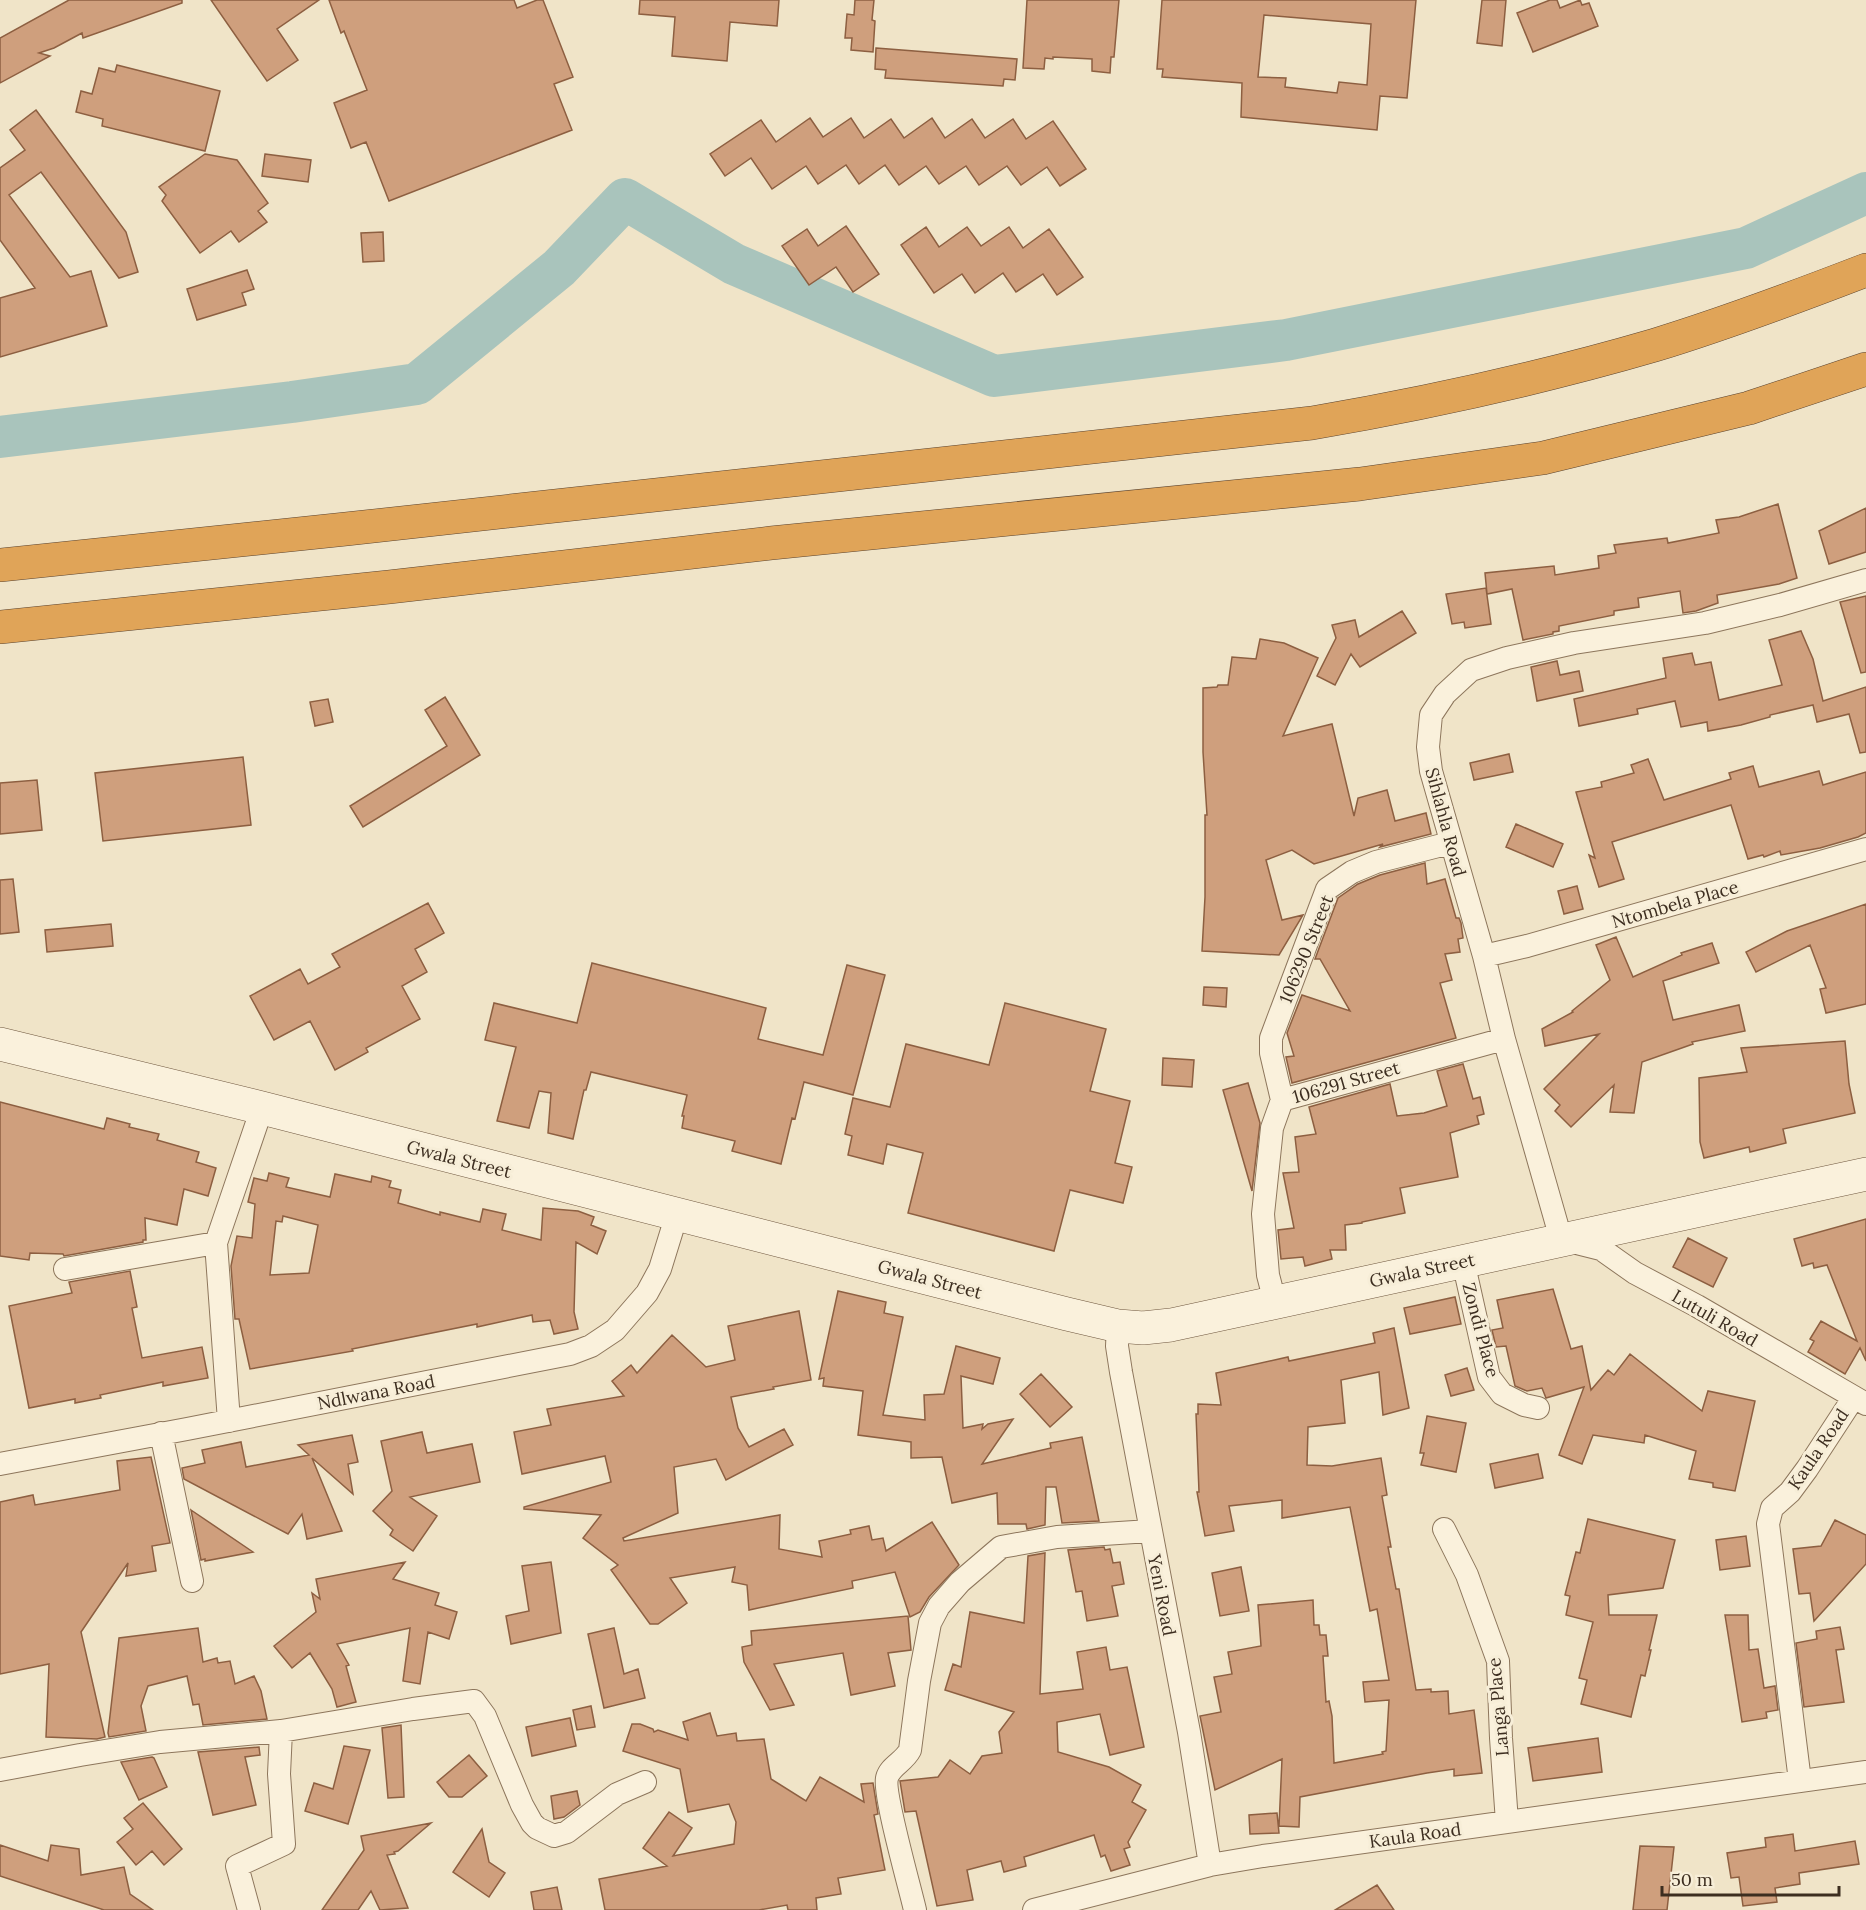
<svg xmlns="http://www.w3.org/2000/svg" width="1866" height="1910" font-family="Lora,serif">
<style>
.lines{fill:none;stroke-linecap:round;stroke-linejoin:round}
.river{stroke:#a9c4bc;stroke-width:42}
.building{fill:#cf9f7d;stroke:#8d5f41;stroke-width:1.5;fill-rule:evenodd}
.street-casing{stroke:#8d765c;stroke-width:24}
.secondary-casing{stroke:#6f573f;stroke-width:34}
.highway-casing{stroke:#5b4430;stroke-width:34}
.street{stroke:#faf1dc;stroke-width:22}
.secondary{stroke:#faf1dc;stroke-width:33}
.highway{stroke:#e0a458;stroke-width:33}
.labels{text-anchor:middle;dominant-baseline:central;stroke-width:6;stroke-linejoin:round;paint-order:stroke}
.street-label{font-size:18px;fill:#3d2e20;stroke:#f7eed8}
</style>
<rect width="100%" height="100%" fill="#f0e4c8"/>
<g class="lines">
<path class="river" d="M0,437L292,402L417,384L559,268L625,199L734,264L994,376L1286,340L1746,248L1866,193"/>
</g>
<path class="building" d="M69,0H182V3L83,38L82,33L54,48L39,53L50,56L0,83V38Z
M211,0H319L277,29L298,60L267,81Z
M329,0H514L517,8L537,0H543L573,77L554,84L572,130L389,201L366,142L351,148L334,103L367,90L344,31L341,33Z
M640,0H779L777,26L730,22L727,61L672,56L675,17L639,14Z
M855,0H874L872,20L875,21L873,52L851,50L852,38H845L847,14L854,15Z
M1027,0H1119L1114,57H1111L1110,73L1092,71V59L1053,57V59L1045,58L1044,69L1023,68Z
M1162,0H1416L1407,98L1380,96L1377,130L1241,117L1242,83L1162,77L1163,69H1157ZM1264,15L1371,24L1367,85L1339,82L1337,93L1285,87L1286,78L1258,77Z
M1482,0H1506L1502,46L1477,43Z
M1550,0H1557L1560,8L1580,0L1582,5L1589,3L1598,26L1533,52L1517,13Z
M876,48L1017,59L1015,80L1004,79L1003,86L885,78L886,70L875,69Z
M117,65L220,91L205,151L102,126L103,119L76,112L81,91L92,94L99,68L115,72Z
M36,110L126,232L138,272L119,278L41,172L9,195L70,277L91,271L107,326L0,357V298L35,288L0,240V168L25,150L10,130Z
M810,118L823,137L851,118L864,138L891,119L904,138L932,118L945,138L972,119L985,138L1013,119L1026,139L1053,121L1086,169L1060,186L1047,167L1021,185L1007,166L979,185L966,166L939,184L926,166L899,185L885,165L859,184L846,165L818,184L806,166L772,189L751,158L725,176L710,154L761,120L776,142Z
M205,154L237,160L268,203L258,211L267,222L239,242L231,231L200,253L162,201L166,195L159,187Z
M265,154L311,160L308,182L262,176Z
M846,226L879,274L853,292L836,267L809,285L782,246L807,229L818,246Z
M926,227L939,247L967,227L981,246L1009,227L1023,248L1049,229L1083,277L1057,295L1043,274L1016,292L1003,273L975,293L962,274L934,293L901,245Z
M383,232L384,261L363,262L361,233Z
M247,270L254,289L242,293L246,305L197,320L187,289Z
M1778,504L1797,578L1779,584L1717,595L1718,603L1696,611L1683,613L1680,591L1638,598L1639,607L1614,611V615L1559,626V631L1553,632V634L1523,640L1512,589L1487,594L1485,573L1554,566L1555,575L1599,568L1598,556L1616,553L1614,545L1667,538L1668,543L1719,533L1716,520L1739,517Z
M1866,508V552L1829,564L1819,531Z
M1486,588L1491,624L1465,628L1464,622L1452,624L1446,594Z
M1866,596V672L1861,673L1840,602Z
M1402,611L1416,633L1360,667L1351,654L1335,685L1317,676L1336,638L1332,625L1355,620L1359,637Z
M1801,631L1813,659L1823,701L1866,687V752L1860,753L1849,714L1817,722L1813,705L1770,715V717L1741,725L1708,731L1707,722L1681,727L1675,701L1637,709L1638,714L1579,726L1574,699L1666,678L1663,658L1692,653L1695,665L1711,662L1719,700L1782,685L1769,640Z
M1260,639L1284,643L1318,658L1283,736L1332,724L1354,816L1358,798L1387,790L1395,821L1426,813L1431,834L1380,847L1383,844L1314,864L1292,850L1266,860L1282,920L1303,915L1279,955L1202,951L1205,897V815H1207L1203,752V688L1217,687L1218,685H1228L1232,657L1256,659Z
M1557,661L1560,675L1579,671L1583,691L1537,701L1531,667Z
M445,697L480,755L363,827L350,806L447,746L425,710Z
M328,699L333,722L315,726L310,702Z
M1509,754L1513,772L1474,780L1470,763Z
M243,757L251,825L103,841L95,773Z
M1648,759L1664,800L1731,779L1729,773L1753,766L1759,787L1819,771L1823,785L1866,772V833L1858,837L1820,848L1781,855L1780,851L1764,857L1763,855L1748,859L1731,805L1612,842L1624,879L1599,887L1589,855L1595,858L1576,792L1602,787L1601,782L1634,773L1631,765Z
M37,780L42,830L0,834V783Z
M1516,824L1563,844L1553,867L1506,847Z
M1425,863L1427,884L1445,879L1456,918H1459L1461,923L1463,938L1458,939L1460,952L1445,954L1452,980L1440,983L1456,1038L1292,1083L1286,1057L1294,1056L1287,1033L1302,995L1350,1011L1320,959H1315L1338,898L1358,884L1380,875Z
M13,879L19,932L0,934V880Z
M1577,886L1583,909L1564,914L1558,891Z
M428,903L444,933L415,949L427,972L402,986L420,1019L366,1048L368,1052L335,1070L310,1021L274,1040L250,996L300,969L308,984L340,967L332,954Z
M1866,904V1004L1826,1013L1820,989L1826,988L1810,945L1756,972L1746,952L1787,931Z
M111,924L113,946L47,952L45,930Z
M1616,937L1633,977L1682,955L1681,953L1712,943L1719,963L1663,981L1673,1020L1739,1005L1745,1031L1692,1042L1693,1044L1642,1062L1634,1113L1610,1112L1614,1085L1571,1127L1555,1111L1560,1105L1544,1089L1599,1034L1545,1046L1542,1029L1573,1012L1572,1011L1610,980L1596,945Z
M592,963L766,1008L758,1039L823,1055L847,965L885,975L853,1095L804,1082L795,1119L792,1118L781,1164L732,1151L735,1141L682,1128L684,1116H682L687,1095L591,1072L586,1090H584L573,1139L548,1133L551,1093L539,1091L529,1128L497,1121L516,1047L485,1040L494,1003L577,1023Z
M1204,987L1227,988L1226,1007L1203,1005Z
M1005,1003L1106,1029L1090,1091L1130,1101L1115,1163L1132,1167L1123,1203L1070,1190L1054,1251L908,1213L923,1153L887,1144L883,1164L848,1155L852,1136L845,1134L853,1098L890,1107L906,1044L989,1065Z
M1845,1041L1849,1084L1855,1113L1783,1129L1786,1143L1750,1152L1749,1147L1704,1158L1700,1142L1699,1078L1747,1072L1741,1048Z
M1163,1058L1194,1060L1192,1087L1162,1085Z
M1463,1064L1473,1099L1480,1097L1484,1114L1477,1116L1479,1124L1450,1133L1458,1177L1400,1188L1405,1213L1362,1222V1223L1345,1225L1346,1250H1330L1332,1259L1305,1266L1303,1257L1281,1259L1278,1230L1294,1228L1283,1173L1299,1172L1295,1137L1316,1134L1309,1107L1390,1084L1397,1116L1424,1113L1447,1106L1437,1071Z
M1248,1083L1260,1123L1252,1191L1223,1090Z
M0,1102L104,1129L107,1118L130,1124L129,1127L159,1134L157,1140L199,1152L196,1162L216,1168L208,1196L184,1189L177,1225L145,1218L146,1240H143V1242L64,1256L63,1254L30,1253L29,1260L0,1256Z
M269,1173L289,1178L286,1187L330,1197L335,1174L371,1182L372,1176L391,1181L389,1187L401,1190L398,1203L440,1215V1212L480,1222L483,1209L506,1214L502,1230L541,1240L543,1208L578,1211L594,1217L591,1225L606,1231L597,1254L576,1242L574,1312L578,1329L554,1334L550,1320L533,1322L532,1315L477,1327V1324L352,1349L353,1351L250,1369L239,1319H235L231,1266L237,1236L252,1238L255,1204L248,1202L254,1178L267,1181ZM283,1216L318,1225L309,1273L270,1275L276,1221L282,1222Z
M1866,1219V1361L1860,1348L1845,1374L1808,1352L1814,1341L1810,1339L1821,1321L1857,1341L1827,1265L1814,1268L1813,1263L1802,1266L1794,1239Z
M1688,1238L1727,1258L1713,1287L1673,1267Z
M130,1271L137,1307L132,1308L142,1358L202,1347L208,1378L163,1386V1382L100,1395L101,1398L75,1403V1399L29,1408L9,1306L72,1293L69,1282Z
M1553,1289L1571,1349L1582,1346L1591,1390L1608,1370L1614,1375L1630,1354L1702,1411L1708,1391L1755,1401L1735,1491L1713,1487V1483L1689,1479L1696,1451L1645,1435L1644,1443L1593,1435L1582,1464L1559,1455L1584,1387L1546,1398L1542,1388L1527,1391L1515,1386L1506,1346L1496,1347L1492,1330L1503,1328L1497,1300Z
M838,1291L886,1302L884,1313L903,1317L883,1415L925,1420L924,1395L944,1394L956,1346L1000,1358L993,1384L961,1376L963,1428L983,1424L982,1429L988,1424L1013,1419L982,1464L1051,1448L1050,1443L1082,1437L1099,1521L1062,1523L1056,1487H1046L1045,1525L1027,1529L1026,1524H998L997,1493L952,1503L942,1457L911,1458V1442L858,1435L863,1391L823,1386L824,1378L819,1379Z
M1455,1297L1461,1324L1410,1334L1404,1308Z
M799,1311L811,1380L773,1387L774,1389L731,1397L738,1428L749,1447L784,1429L793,1445L726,1480L716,1459L674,1467L678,1513L623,1538L624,1541L780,1515L779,1549L822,1557L819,1541L851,1534L850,1530L869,1526L872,1540L883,1538L886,1551L932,1522L959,1565L929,1597L920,1612L910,1617L895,1572L852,1581L853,1588L749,1610L747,1585L732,1582L735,1567L670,1578L687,1603L658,1624H650L611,1570L618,1565L583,1538L601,1515L524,1509V1507L611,1482L605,1456L522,1474L514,1432L551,1425L547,1409L624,1396L612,1381L631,1365L637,1373L672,1335L706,1367L735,1360L728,1326Z
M1394,1328L1409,1408L1383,1415L1379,1372L1341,1380L1345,1423L1308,1427L1307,1465L1332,1466L1381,1458L1387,1495L1382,1496L1391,1547H1388L1396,1589H1399L1416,1690L1431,1689V1692L1448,1691L1449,1714L1474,1710L1482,1773L1454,1776V1769L1427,1773L1300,1797L1299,1827L1279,1826L1282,1759L1215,1790L1200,1716L1221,1712L1214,1677L1232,1674L1228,1652L1261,1646L1258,1605L1313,1600L1314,1625H1319L1320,1635H1326L1328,1656H1323L1326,1702L1329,1701L1332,1716L1334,1763L1383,1754L1382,1752L1386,1751L1389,1700L1365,1702L1363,1682L1389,1680L1377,1609L1370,1611L1350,1507L1282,1518V1500L1229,1506L1234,1531L1205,1536L1197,1492H1199L1196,1414H1198V1404L1221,1405L1216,1373L1288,1357L1289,1361L1375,1343L1373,1333Z
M1467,1368L1474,1390L1451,1396L1445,1375Z
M1041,1374L1072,1407L1050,1427L1020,1394Z
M1427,1416L1466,1423L1456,1472L1421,1465L1424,1453H1420Z
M422,1432L427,1453L472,1444L480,1482L410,1497L437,1516L413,1551L390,1535L393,1530L373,1511L392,1491L381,1441Z
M352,1435L358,1462L348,1464L353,1494L312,1458L342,1531L307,1539L302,1514L288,1534L184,1479L182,1468L205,1463L202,1450L241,1442L246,1467L309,1455L298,1445Z
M1538,1454L1543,1478L1495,1488L1490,1464Z
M151,1457L170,1543L152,1546L156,1571L126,1576L128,1563L81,1632L105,1737L97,1739L46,1737L49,1664L0,1674V1502L33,1495L35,1505L120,1490L117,1461Z
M191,1510L253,1552L205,1561V1559L201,1560Z
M1588,1519L1675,1540L1663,1588L1608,1595L1609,1615H1657L1649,1650H1651L1645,1676L1641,1675L1631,1717L1581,1704L1587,1680L1579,1678L1593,1622L1566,1615L1570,1596L1565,1595L1576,1552L1580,1553Z
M1835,1520L1866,1535V1564L1814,1621L1810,1593L1799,1594L1793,1549L1821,1546Z
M1746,1536L1750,1566L1720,1570L1716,1540Z
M1104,1547L1105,1550L1110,1549L1113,1563L1120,1562L1124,1584L1112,1586L1118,1616L1087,1621L1082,1591L1076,1592L1068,1550Z
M1045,1553L1040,1694L1083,1689L1077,1652L1106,1647L1110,1670L1127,1667L1144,1747L1110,1755L1100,1714L1057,1722L1058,1752L1109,1767L1141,1785L1132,1802L1146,1810L1128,1842L1130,1847L1124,1849L1130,1865L1111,1871L1105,1855L1101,1857L1094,1835L1024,1857L1026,1866L1004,1872L1001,1861L967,1870L973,1900L937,1906L916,1811L905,1812L900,1781L938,1777L950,1760L970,1774L982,1756L1002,1753L999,1732L1014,1712L945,1690L953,1664L961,1667L970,1612L1024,1623L1028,1556Z
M405,1562L393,1579L439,1593L435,1605L457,1612L449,1639L428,1632L420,1684L403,1681L410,1628L337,1644L349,1665L346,1666L356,1702L337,1707L332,1689L310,1653L292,1668L274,1646L316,1612L312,1593L320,1599L316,1579Z
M551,1562L561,1633L511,1644L506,1616L529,1611L522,1566Z
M1241,1567L1249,1611L1220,1616L1212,1573Z
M1725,1615H1748L1749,1650L1758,1649L1764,1688L1775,1686L1778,1710L1766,1712L1767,1718L1742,1722Z
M908,1616L911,1650L888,1653L895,1686L851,1695L843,1653L774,1664L794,1705L770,1710L744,1662L742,1647L752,1645L751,1631Z
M1840,1627L1844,1649L1836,1650L1844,1702L1804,1707L1796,1643L1817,1639L1816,1631Z
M198,1628L203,1662L217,1658L218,1663L230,1661L235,1684L254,1676L261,1691L267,1719L203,1725L199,1704L193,1705L187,1676L148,1686L141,1706L146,1731L109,1737L108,1733L119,1638Z
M614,1628L624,1674L638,1669L645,1698L604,1708L588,1634Z
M591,1706L595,1727L577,1730L573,1710Z
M710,1713L717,1736L736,1733L737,1741L764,1739L771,1779L806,1801L820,1777L864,1802L861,1784L873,1783L878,1814L874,1815L885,1870L838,1878L841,1894L816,1898L817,1910H788L787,1905L759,1910H605L599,1879L667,1866L643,1848L669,1812L692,1828L673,1856L734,1844L736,1822L729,1804L688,1812L680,1769L623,1751L632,1724H640L653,1729L654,1732L658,1730L688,1740L683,1722Z
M570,1718L576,1746L532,1756L526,1727Z
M401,1725L404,1797L388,1798L382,1728Z
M1598,1738L1602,1772L1533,1781L1528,1748Z
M344,1746L370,1750L348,1824L305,1811L314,1783L333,1789Z
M259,1747L260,1755L245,1757L256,1805L213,1815L198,1752Z
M469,1755L487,1776L462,1797H449L437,1782Z
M152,1757L154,1758L167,1787L139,1800L121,1762Z
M577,1791L580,1805L564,1817L554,1819L551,1796Z
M143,1803L182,1849L164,1865L152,1851L136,1865L117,1842L133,1829L124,1818Z
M1277,1813L1279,1833L1250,1834L1249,1815Z
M431,1823L398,1851L394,1852L395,1854L387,1855L408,1908L380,1910L371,1891L358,1910H322L364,1850L361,1836Z
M482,1829L489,1862L505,1873L489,1897L453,1872Z
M1793,1834L1795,1851L1855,1841L1859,1864L1799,1873L1800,1884L1775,1888L1777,1902L1743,1906L1739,1877L1731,1878L1727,1853L1766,1847L1765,1838Z
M0,1845L48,1861L51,1845L79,1849L81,1875L124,1867L130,1894L153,1910H104L0,1876Z
M1640,1846L1674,1847L1667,1910H1633Z
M1377,1885L1394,1910H1335Z
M557,1887L562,1910H534L531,1892Z"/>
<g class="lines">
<defs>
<path id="street" d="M1866,580L1780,605L1705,623L1574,643L1507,658L1471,670L1445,694L1431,715L1428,747L1431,771L1484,956L1504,1039L1561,1239L1601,1249L1635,1273L1697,1306L1866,1404
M1484,956L1527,946L1866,849
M1282,1100L1271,1053V1038L1327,889L1352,872L1376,862L1450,843
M1463,1261L1489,1377L1502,1394L1524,1405L1538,1408
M65,1269L216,1243
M1275,1302L1268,1275L1263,1214L1272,1128L1282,1100L1504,1039
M1118,1326L1117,1346L1121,1372L1189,1732L1210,1865
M229,1421L216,1243L262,1108
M161,1433L192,1581
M0,1464L187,1429L570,1354L591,1346L615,1330L647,1293L660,1269L677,1214
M1444,1529L1467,1575L1498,1661L1501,1738L1507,1822
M0,1770L80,1755L160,1742L281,1731L413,1709L474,1701L485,1716L522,1805L532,1823L537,1828L554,1836L567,1832L617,1794L645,1782
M1800,1781L1768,1524L1772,1508L1790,1492L1807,1469L1854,1397
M249,1910L237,1866L284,1844L279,1774L281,1731
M915,1910C910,1888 883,1793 887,1778C890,1766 904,1762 910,1750L919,1681L930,1623L939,1606L960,1582L1001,1547L1057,1537L1150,1531
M1034,1910L1210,1865L1263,1856L1866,1772"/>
<path id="secondary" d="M0,1044L262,1108L1067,1314L1118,1326L1143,1328L1171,1325L1866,1174"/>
<path id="highway" d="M0,565L346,529L1312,423C1428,403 1542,378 1655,345C1727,323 1796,297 1866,270
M0,627L389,587L771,543L1360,484L1543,458L1749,408L1866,369"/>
</defs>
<use href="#street" class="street-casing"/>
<use href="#secondary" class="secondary-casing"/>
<use href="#highway" class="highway-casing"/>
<use href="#street" class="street"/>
<use href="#secondary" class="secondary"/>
<use href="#highway" class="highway"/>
</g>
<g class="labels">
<g class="street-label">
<text transform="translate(1446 822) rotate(75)">Sihlahla Road</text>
<text transform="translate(1675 904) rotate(-16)">Ntombela Place</text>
<text transform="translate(1306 949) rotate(-68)">106290 Street</text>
<text transform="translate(1346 1082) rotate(-16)">106291 Street</text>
<text transform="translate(459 1159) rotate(14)">Gwala Street</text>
<text transform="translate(1422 1270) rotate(-12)">Gwala Street</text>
<text transform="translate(930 1279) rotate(15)">Gwala Street</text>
<text transform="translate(1715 1318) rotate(30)">Lutuli Road</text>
<text transform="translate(1481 1330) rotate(75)">Zondi Place</text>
<text transform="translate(376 1392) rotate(-11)">Ndlwana Road</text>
<text transform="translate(1818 1449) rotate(-56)">Kaula Road</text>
<text transform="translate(1162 1595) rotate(79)">Yeni Road</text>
<text transform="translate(1498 1707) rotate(-95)">Langa Place</text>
<text transform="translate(1415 1835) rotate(-8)">Kaula Road</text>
</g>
</g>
<path d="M1662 1886v9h177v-9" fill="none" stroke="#3d2e20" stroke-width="3"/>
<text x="1671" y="1886" font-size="18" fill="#3d2e20" stroke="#f7eed8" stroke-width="4.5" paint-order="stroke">50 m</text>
</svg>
